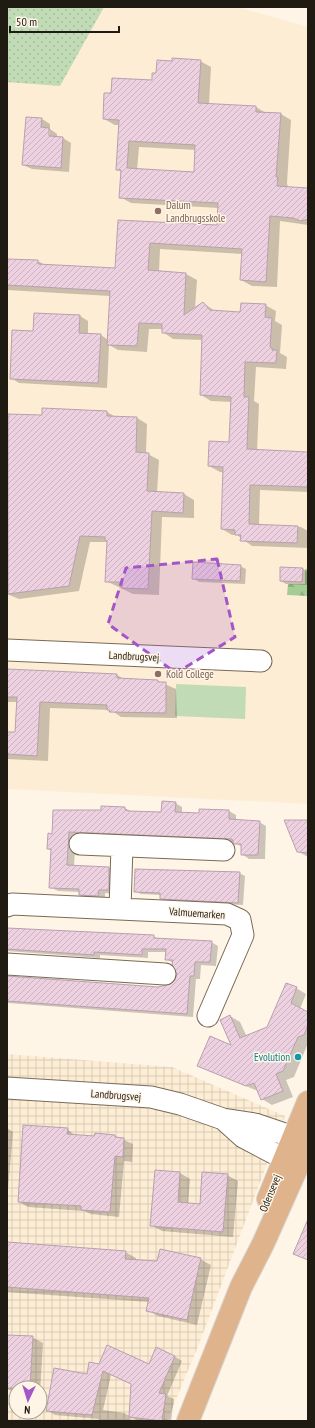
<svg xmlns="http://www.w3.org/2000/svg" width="315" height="1428" font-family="'PT Sans Narrow',sans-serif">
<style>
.built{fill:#fdedd5}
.industrial{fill:url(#industrial-grid);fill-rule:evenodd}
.grass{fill:url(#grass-dots)}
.forest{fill:url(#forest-firs)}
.green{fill:#c0dbb5}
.shadow{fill:#0003;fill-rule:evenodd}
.building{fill:url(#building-hatch);stroke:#b9a0ae;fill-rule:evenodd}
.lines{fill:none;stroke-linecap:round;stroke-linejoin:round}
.minor-casing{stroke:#796b56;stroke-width:23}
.major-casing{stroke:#d7d6d4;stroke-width:24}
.minor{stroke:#fff;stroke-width:21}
.major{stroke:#dfb38c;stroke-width:22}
.marked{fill:#a356c8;fill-opacity:0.2;stroke:#a356c8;stroke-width:3;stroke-dasharray:8 5;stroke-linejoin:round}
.education-dot{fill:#8d6e63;stroke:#fff5e7;stroke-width:1.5}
.culture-dot{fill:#0f9aa8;stroke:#fff5e7;stroke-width:1.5}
.labels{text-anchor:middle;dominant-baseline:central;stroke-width:3;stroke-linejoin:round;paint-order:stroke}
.education-label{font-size:11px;fill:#785e54;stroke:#fff5e7;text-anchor:start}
.street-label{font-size:11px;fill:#201b12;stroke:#fff5e7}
.culture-label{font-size:11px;fill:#0d838f;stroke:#fff5e7;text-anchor:end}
</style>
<defs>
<pattern id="industrial-grid" width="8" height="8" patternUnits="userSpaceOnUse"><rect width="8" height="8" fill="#fdedd5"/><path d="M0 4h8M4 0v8" fill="none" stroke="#d9cbb6"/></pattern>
<pattern id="grass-dots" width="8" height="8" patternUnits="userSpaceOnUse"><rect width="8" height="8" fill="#c0dbb5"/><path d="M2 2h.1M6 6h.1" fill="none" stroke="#a5bb9b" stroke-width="1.8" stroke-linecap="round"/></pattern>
<pattern id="forest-firs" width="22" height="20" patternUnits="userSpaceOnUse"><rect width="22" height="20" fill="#a4cc94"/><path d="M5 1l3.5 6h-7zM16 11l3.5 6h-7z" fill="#8daf7f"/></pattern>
<pattern id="building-hatch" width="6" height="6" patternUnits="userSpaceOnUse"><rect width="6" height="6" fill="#edd1e0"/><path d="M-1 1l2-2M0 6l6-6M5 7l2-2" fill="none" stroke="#cbb3bf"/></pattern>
</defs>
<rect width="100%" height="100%" fill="#fff5e7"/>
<path class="built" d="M7,7H238L308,27V804L7,789Z"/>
<path class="industrial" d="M7,1054L172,1067L285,1116L199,1344L167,1421H7ZM16,1388H40V1412H16Z"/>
<path class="grass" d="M7,7H104L60,86L7,82Z"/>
<path class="forest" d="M305,569H308V596L287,595L288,584H305Z"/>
<path class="green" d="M176,684L246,687L245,719L175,716Z"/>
<path class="shadow" d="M200,61L211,67L209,104L256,107L266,113L281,114L291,120L287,183L288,188L308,189V225L280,221L277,287L252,286L241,280L243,254L160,249L159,272L186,274L197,280L195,309L203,303L215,311L241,313L265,305L276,311L275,321L282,325L280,353L287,357L286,369L256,367L254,401L259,404L257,451L308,453V492L260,490L259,525L301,527L308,531V548L252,546L237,535H232L222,529L224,472H220L209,466L230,443L232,402L211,401L201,395L203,340L173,339L163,332V329H149L147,352L118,350L109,345L107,388L19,383L11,378L34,332L80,316L88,321V335H101L108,340L110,296L7,290V260L38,261L45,265L116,269L119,221L218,226L219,208L131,203L120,197L122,172L117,170L120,125H115L104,119L112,94L153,81L157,74L173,62ZM139,147L196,150L194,173L137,170Z
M42,119L50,124V129L57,134V138H63L71,143L69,172L32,169L23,165ZM48,131H50L49,141Z
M7,412V415L43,416L107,412L116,417L137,418L147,424L146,453L159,460L157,493L184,494L194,500V518L162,517L159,595L133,594L106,581L108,542H90L79,591L19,599L7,594Z
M240,566L246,569L245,584L199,582L193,578Z
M303,569L308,572V585L286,584L281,581Z
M7,670L117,675L124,679L158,681L176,689L177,718L121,717L111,710L50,708L48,761L7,759V733H16L17,702H7Z
M175,803L182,807V814H200L229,811L236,815V821L259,822L266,826L265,859H249L242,854V847L234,842L76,835L74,866L109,868L116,872L115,894L105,893V899H87L80,895V892L58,891L50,887L52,851L48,849L53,835L102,811L125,808L132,812L162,813Z
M308,821V857L297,851Z
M239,873L245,876L243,905L166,901L161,898V895L141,894L135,891Z
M7,929L153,936L159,939L211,942L218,946L216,966L201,965L200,979H196L193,1017L8,1003L7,977L158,988L172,985L178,975L173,963L166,959L167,952H148V958L100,955V958L7,951Z
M296,988L306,994L300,1009L308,1013V1043L294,1077L286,1080L293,1097L272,1105L262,1099L258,1091L198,1066L233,1047L230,1016L240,1022L247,1037L267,1028Z
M7,1128L13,1132L7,1201Z
M67,1129L76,1136H115L133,1144L132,1162L124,1161L119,1217L91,1214L84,1211L28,1207L19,1202Z
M180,1173L190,1179L188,1204L201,1205L227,1175L238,1181L233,1237L162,1231L151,1225Z
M7,1243L125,1252L136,1258V1261L158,1262L200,1259L211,1265L197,1325L158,1316L147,1310L149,1302L7,1292Z
M7,1336L32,1337L43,1343L40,1393V1388H16V1393L7,1389Z
M174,1356L182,1361L167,1396L174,1399L171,1421H138L131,1417L130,1421H98L99,1419L55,1415L47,1410L99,1365H150ZM111,1375L132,1384L130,1416L124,1413L103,1410Z"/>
<path class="building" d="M172,58L201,60L198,103L256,106V112L281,113L276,177H278L277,186L308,188V219L301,221L293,218L270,216L266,282L240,280L242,249L150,243L148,270L186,273L184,315L203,302L210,310L240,312L241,303L266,304L265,317L272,318L270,347L272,348V350H277L276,363L245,362L244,397H249L247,449L308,452V487L250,485L249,524L298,526L297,543L240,541L241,535H235V530L221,529L223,467L208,466L209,441L229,442L231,397L200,395L202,335L162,333V324L139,323L137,346L107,345L110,291L7,285V259L38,260V264L115,268L118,220L217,225L218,203L119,198L121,170H116L119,120L103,119L104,93H111L112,78L152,80V73H156L157,60L172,61ZM129,141L195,145L194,172L127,168Z
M26,117L42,118L41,127L49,128V136L63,137L61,168L22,165Z
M34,313L80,315L79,333L101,334L98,383L10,379L12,330L33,331Z
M42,408L107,411V416L137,417L136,452L149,453L147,491L184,493L183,513L152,511L148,589L122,588V582H105L107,541L105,540V537L80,536L69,586L8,594V414L42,415Z
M193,562L241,565L240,581L192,579Z
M280,567L303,568L302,582L280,581Z
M7,669L117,674V678L158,680V682H166V713L109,712L110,710H107V705L40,702L37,756L7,754V732H15L17,697H7Z
M162,801L176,802L175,812L199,813V809L229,810V819L260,821L258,855H241V844H234L232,839L69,832L67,865L109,867V890H99L98,896L79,895V889L49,888L51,849H47L48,833L52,834L53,810H101V806L125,807V810L129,811L161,812Z
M284,820H308V853L297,852Z
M135,869L240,872L238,903L160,899V893L134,892Z
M7,928L154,935V938L212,941L210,962H195L194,976H190L187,1014L7,1001V976L158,987L171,984L175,980L177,974L172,965L173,960H165L166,949H142V955L94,952V955L7,949Z
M286,983L297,987L291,1003L308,1012V1025L304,1035L298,1037L283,1071L276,1074L283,1091L261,1100L254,1083L246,1086L197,1066L210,1036L231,1045L220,1020L230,1015L240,1038L267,1027Z
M23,1125L68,1128L67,1134L94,1136L95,1133L115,1135V1137L124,1138L123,1157L115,1156L110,1212L81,1210V1206L18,1202Z
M155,1170L180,1172L178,1202L200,1204L202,1172L228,1174L223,1232L150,1226Z
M308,1219V1260L293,1254Z
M7,1242L126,1251L125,1259L157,1261L160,1249L201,1258L187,1320L146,1311L149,1298L7,1287Z
M7,1335L33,1336L30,1388H7Z
M107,1345L149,1364L156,1347L175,1356L159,1393L166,1394L162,1421L129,1417L131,1384L103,1371L92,1415L46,1411L54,1368L87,1374L89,1362L99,1364Z"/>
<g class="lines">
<defs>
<path id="minor" d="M7,650L261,661
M80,844L224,850
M7,906L12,904L227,914L240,920L243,935L208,1016
M120,909L122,846
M7,964L165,974
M7,1088L151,1097L180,1104L223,1119L255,1124L308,1142
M223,1119L243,1137L298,1166"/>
<path id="major" d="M268,1199L308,1102
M188,1421L241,1287L263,1244L308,1143"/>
</defs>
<use href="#minor" class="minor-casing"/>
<use href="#major" class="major-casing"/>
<use href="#minor" class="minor"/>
<use href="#major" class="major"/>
</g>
<path class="marked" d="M217,559L235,637L176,673L108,624L126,568Z"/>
<g class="education-dot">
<circle cx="158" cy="211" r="4"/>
<circle cx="158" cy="674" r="4"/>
</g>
<circle class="culture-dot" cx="298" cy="1057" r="4"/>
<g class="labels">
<g class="education-label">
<text x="166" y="205">Dalum<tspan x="166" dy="13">Landbrugsskole</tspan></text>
<text x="166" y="674">Kold College</text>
</g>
<g class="street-label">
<text transform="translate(134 656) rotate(3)">Landbrugsvej</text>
<text transform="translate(197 913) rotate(4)">Valmuemarken</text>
<text transform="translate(116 1095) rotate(4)">Landbrugsvej</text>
<text transform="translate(270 1193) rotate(-68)">Odensevej</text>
</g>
<g class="culture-label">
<text x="290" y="1057">Evolution</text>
</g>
</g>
<rect width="315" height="1428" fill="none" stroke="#201b12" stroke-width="16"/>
<g transform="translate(28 1400) rotate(184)"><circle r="19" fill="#fff5e7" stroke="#a69e92"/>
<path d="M0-3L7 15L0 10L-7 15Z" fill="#a356c8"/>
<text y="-6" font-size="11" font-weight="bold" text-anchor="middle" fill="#201b12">N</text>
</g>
<path d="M10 26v6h109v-6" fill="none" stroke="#201b12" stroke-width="2"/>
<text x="16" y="26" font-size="12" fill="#201b12" stroke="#fff5e7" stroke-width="3" paint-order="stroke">50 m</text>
</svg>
